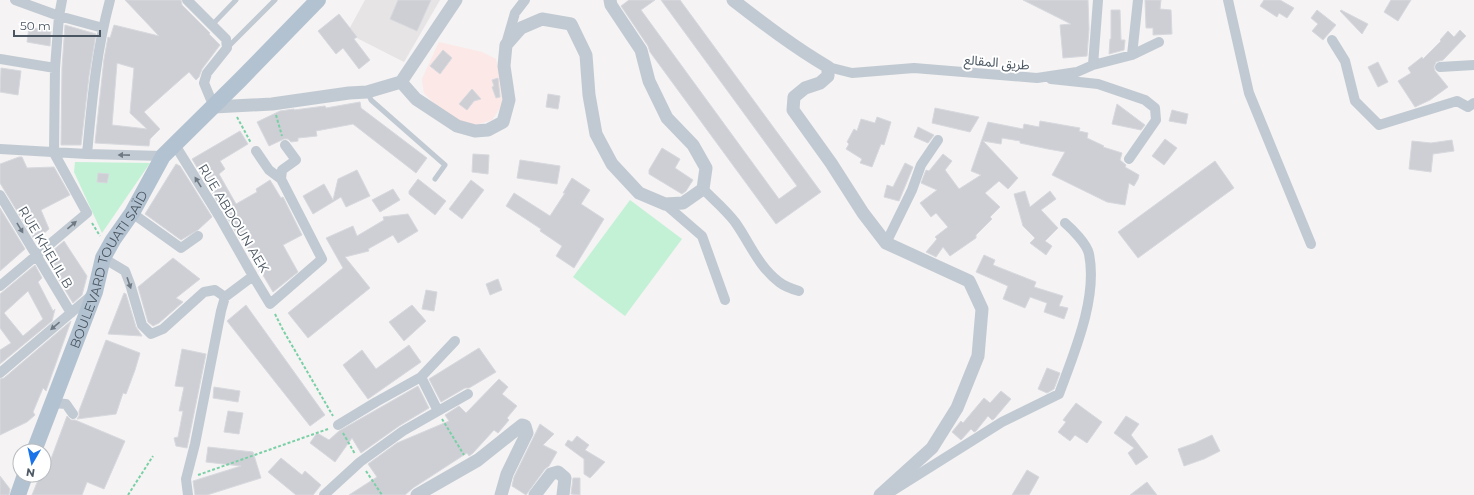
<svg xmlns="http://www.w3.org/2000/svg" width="1474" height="495" font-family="Montserrat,'Noto Sans Arabic',sans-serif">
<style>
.education{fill:#e6e4e5}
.medical{fill:#fce8e6}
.green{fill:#c3f1d5}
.building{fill:#cdcfd5;stroke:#d7d9de;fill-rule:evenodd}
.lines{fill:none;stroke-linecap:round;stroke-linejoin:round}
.path{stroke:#7ad0a6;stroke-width:2;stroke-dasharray:3 2;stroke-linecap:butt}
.service{stroke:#c1cad2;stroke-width:5}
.minor{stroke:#c1cad2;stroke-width:10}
.tertiary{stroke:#c1cad2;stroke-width:13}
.primary{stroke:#b3c2d1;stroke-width:16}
.oneway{fill:#6e7983}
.labels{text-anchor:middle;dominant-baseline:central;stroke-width:4;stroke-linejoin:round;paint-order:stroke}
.street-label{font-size:13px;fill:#4a5661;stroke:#fff}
</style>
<rect width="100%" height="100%" fill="#f5f3f3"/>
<path class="education" d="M365,0H440L404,62L347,33Z"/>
<path class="medical" d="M439,42L482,52L496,59L501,83L502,105L492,120L472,126L458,124L437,106L424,93L422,79Z"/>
<path class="green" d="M75,162L150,163L102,233L74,172Z
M630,200L682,239L625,316L573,277Z"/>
<path class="building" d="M125,0H181L182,5L210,33L209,34L220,45L202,69L199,77L196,80L189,72L144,112L160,129L150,139L149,146L95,143L104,59L108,37L110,38L114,25L159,36ZM117,63L134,68L130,113L147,129L112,125Z
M398,0H431L417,31L390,19Z
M629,0H655L641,10L779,199L797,186L661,0H680L821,192L776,224L650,52L648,46L621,6Z
M1023,0H1088L1089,29L1087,56L1063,58L1060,25L1071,24Z
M1145,0H1161L1160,9L1171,10L1172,34L1153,35V28H1146Z
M1264,0H1280L1294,8L1287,18L1279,13L1277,17L1260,6Z
M1391,0H1411L1398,21L1384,12Z
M1111,10H1120L1121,40H1125L1124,50L1109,54L1110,39H1111Z
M1317,10L1336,25L1323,40L1312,31L1318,24L1311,18Z
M1341,10L1368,24L1362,34L1340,11Z
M339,14L357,37L354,39L370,60L359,69L343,48L336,54L318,31Z
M65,25L96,34L89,76L81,145H61L62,68Z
M29,27L51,31L50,46L27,42Z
M1460,30L1466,36L1443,60L1436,62L1434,67L1435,71L1448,87L1430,100L1415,107L1398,81L1411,73L1408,68L1422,57L1423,59L1441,41L1440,40L1448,31L1454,37Z
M443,50L452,58L440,74L430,66Z
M1378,62L1388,82L1378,87L1368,67Z
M1,68L21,71L18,95L0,92Z
M498,78L500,97L496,98L492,87L494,86L492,80Z
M472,89L481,99L474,101L467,110L459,104Z
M548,94L560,96L558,109L546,107Z
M360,102L361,108L427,158L416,173L353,124L316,131L317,136L298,138V141L291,142L288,139H284L269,146L257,122L280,111L294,109V110L325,106L326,108Z
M1117,104L1145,125L1141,130L1112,124Z
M935,108L979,117L970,132L932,123Z
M1172,110L1188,114L1186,124L1169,121Z
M877,117L891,122L884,145L881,144L872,167L860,163L862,159L846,149L849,144L847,142L854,129L857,131L861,119L875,123Z
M1040,121L1080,128L1079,131L1088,133L1087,138L1104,146L1103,147L1122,153L1120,160L1126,165L1125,167L1139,175L1138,179L1134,186L1129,183L1125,205L1107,202L1052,175L1065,152L1048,149L1020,143V141L1002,138L1001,144L983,141L1018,178L1008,189L999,181L985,193L1000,207L990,217L992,219L976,235V238L950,256L943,247L936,257L926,252L937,239L935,237L948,227L936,213L931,217L920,203L937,190L921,183L926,170L929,171L943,154L952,161L945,170L959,189L981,175L971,171L988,122L1023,129L1024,124L1039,127Z
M918,127L934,135L928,143L914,137Z
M240,131L248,144L220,161L225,169L219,174L236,204L257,192L256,189L270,180L281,198L283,197L302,235L283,245L298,272L273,292L242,240L241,241L192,159Z
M1165,139L1177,148L1164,165L1152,156Z
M1452,140L1454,151L1433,154L1431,172L1409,169L1412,141L1431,143Z
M662,148L680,159L675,168L693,180L686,191L682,194L649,174V170Z
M473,154L489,155L488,174L472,172Z
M19,157H22L27,168L54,167L70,195L41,210L49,229L35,241L0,183V164Z
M520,160L560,166L557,184L517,178Z
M1215,161L1234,188L1138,258L1118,232Z
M905,163L913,167L899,201L884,197L887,185L893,187Z
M176,164L180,166L212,217L198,230L181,240L145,214Z
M357,170L370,196L346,207L341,197L313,214L303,196L324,184L333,200L338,179Z
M98,173L109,174L107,183L97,182Z
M572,178L590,190L581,204L604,219L574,268L556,256L562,246L540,231L541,229L506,206L514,193L550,216L565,193H563Z
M418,179L446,201L435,215L409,194V191Z
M471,180L484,190L462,219L449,209Z
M393,189L400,200L380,212L372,200Z
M1025,191L1030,207L1050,191L1056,199L1041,210L1058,228L1045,241L1052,246L1046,255L1030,243L1035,238L1023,226L1014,194Z
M0,208L25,249L0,271Z
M408,214L418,231L398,243L393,235L368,249L369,251L345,257L370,288L308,338L288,313L343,268L326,238L353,226L357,236L384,220L383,217Z
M64,241L87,276L82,295L73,303L45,257Z
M984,255L995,260L993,265L1036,282L1034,287L1063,296L1059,306L1068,308L1064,319L1044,312L1047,303L1030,297L1025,308L1003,299L1008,286L976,272Z
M173,258L200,279L176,298L183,302L159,323L153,326L148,322L138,287Z
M35,265L42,278L38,282L53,311L55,309L52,321L0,364V350L11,343L0,328V294ZM28,291L43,319L23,336L4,313Z
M498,279L502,290L490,295L486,284Z
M426,290L437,292L434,311L422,309Z
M124,293L126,294L136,327L142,336L108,334Z
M246,305L325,415L310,426L227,321Z
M412,305L426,321L404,341L389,322Z
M71,321L46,391L43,388L33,412L35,415L27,422L0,435V379L4,378Z
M106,340L140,353L135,370L126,394L123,393L116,414L77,419L79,416V411Z
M409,345L421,362L368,399L343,365L362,350L376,369Z
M479,348L496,372L469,388H465L441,402L429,379Z
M182,349L206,354L187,448L176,446L174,438L178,437L183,411H179L184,387L175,386Z
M1047,368L1060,373L1054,389L1047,393L1038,389Z
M499,379L508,387L502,394L517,406L507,418L509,420L498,433L494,430L473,453L469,456L467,453L413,488L405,495H349L377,477L368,464L397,443L449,421L445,415L459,406L466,413Z
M418,386L429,408L399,426L361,453L352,438L335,462L310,443L317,433L329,440L339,431Z
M214,387L240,391L238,402L213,398Z
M1001,391L1011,399L994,419L992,420L988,416L976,431L974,432L971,429L961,440L952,432L961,421L963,423L984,398L990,403Z
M1076,403L1102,422L1087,443L1075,435L1070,441L1058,432L1066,422L1063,420Z
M228,411L243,413L239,434L224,432Z
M67,416L71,420H75L125,441L104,489L87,482L82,495H32L40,475H45Z
M1126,416L1139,424L1131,435L1148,457L1136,465L1128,453L1134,448L1114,433Z
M540,424L554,434L543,445L557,452L549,466L545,469L526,495L512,486L514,477Z
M1212,435L1220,451L1204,459L1184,466L1178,449L1195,443Z
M577,436L589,445L585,450L605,462L590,478L584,474V459L565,445L568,440L572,442Z
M208,447L253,452L261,478L207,495H195L193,481L241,466L206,462Z
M281,458L302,475L305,471L321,485L313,495H296L268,472Z
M1027,470L1039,477L1029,495H1012Z
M0,476L10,489L9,495H0Z
M573,478H580V495L571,494Z
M1147,482L1157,495H1130Z"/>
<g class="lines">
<path class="path" d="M276,115L282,136
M237,117L251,143
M92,223L100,236
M275,314L283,330L333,416
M442,419L464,455
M343,433L355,454
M366,471L382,495
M198,475L328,429
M128,495L153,456"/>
<path class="service" d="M212,25L236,0
M228,47L275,0
M368,93L371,100L445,165L435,179"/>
<path class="minor" d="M15,0L59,16L103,28
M187,0L226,39L227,48L207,73L204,83L214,107
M1228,0L1249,93L1311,244
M1332,40L1345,61L1355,101L1379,125L1457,101L1468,107L1474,103
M506,44L515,13L525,0
M1132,55L1138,0
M0,59L55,68
M1093,65L1098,0
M828,67L852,73L914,68L1037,78L1077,72L1093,65L1132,55L1159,42
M1440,67L1474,65
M1051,79L1098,84L1145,100L1155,108L1156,120L1129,159
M175,145L219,216L253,276L270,304L322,259L281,179L269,170L256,151
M0,149L87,154L163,156
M87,154C92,101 96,52 110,0
M281,179L282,170L296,160L285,145
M703,189C714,200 726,210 735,222C750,243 758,266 779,282C784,286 792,289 799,291
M0,195L71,313
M665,204L702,236L725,300
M132,213L181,248L198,236
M886,243L912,190L921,165L938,140
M103,258L125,271L130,284L142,325L151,334L163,329L204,292L215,290L225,297
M0,286L87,213L54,153L55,68L59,16L62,0
M225,297L253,276
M0,373L92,295
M421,377L438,411
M52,403L66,404L73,414
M338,425L376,402L421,377L455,341
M889,493L1002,422L1059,394C1074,353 1098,298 1089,254C1087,244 1072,229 1065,223
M188,495L186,479L195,444L221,311L225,297
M324,495L360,462L403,431L468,394"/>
<path class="tertiary" d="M733,0C764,24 794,47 828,67V76L820,83L805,88L794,97L793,110L831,163L863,213L886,243L969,281L982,309L978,356L957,408L932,448L880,495
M401,82L416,99L457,126L475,131L488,130L503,122L509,100L504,66L506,45L521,28L542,19L571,24L586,55L589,95L596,134L612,164L639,193L665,204L683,203L703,189L706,168L693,145L667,118L649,81L641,50L611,5L610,0
M214,107L272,104L349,93L367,92L401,82L456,0
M417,495L478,460L522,425L525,426L527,433L507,474L501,495
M535,495L551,474L558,472L565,478L563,495"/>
<g class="primary">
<path id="s1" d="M34,451L95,292L103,258L113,240L132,213L163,156L240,80L318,0"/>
<path d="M18,495L25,475"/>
</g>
</g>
<defs><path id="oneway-solid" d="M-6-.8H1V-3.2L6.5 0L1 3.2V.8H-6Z"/></defs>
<g class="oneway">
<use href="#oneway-solid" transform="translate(124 155) rotate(-179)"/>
<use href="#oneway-solid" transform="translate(198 182) rotate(-122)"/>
<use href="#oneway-solid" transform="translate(72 225) rotate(-40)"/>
<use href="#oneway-solid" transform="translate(20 228) rotate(59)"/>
<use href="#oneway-solid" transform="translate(129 283) rotate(71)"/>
<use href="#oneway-solid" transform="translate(55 326) rotate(140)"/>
</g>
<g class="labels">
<g class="street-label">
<text transform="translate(997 62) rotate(5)">طريق المقالع</text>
<text transform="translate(234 218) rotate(59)">RUE ABDOUN AEK</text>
<text transform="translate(46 247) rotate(59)">RUE KHELIL B</text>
<text stroke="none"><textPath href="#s1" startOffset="197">BOULEVARD TOUATI SAÏD</textPath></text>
</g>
</g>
<g transform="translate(32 463) rotate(189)"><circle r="19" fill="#ffffff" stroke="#b7bbc0"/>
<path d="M0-3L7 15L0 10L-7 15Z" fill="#1a73e8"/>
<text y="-6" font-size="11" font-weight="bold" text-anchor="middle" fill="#4a5661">N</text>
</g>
<path d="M14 30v6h86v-6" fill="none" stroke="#4a5661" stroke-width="2"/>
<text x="20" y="30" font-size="12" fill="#4a5661" stroke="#ffffff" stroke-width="3" paint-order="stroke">50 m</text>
</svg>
